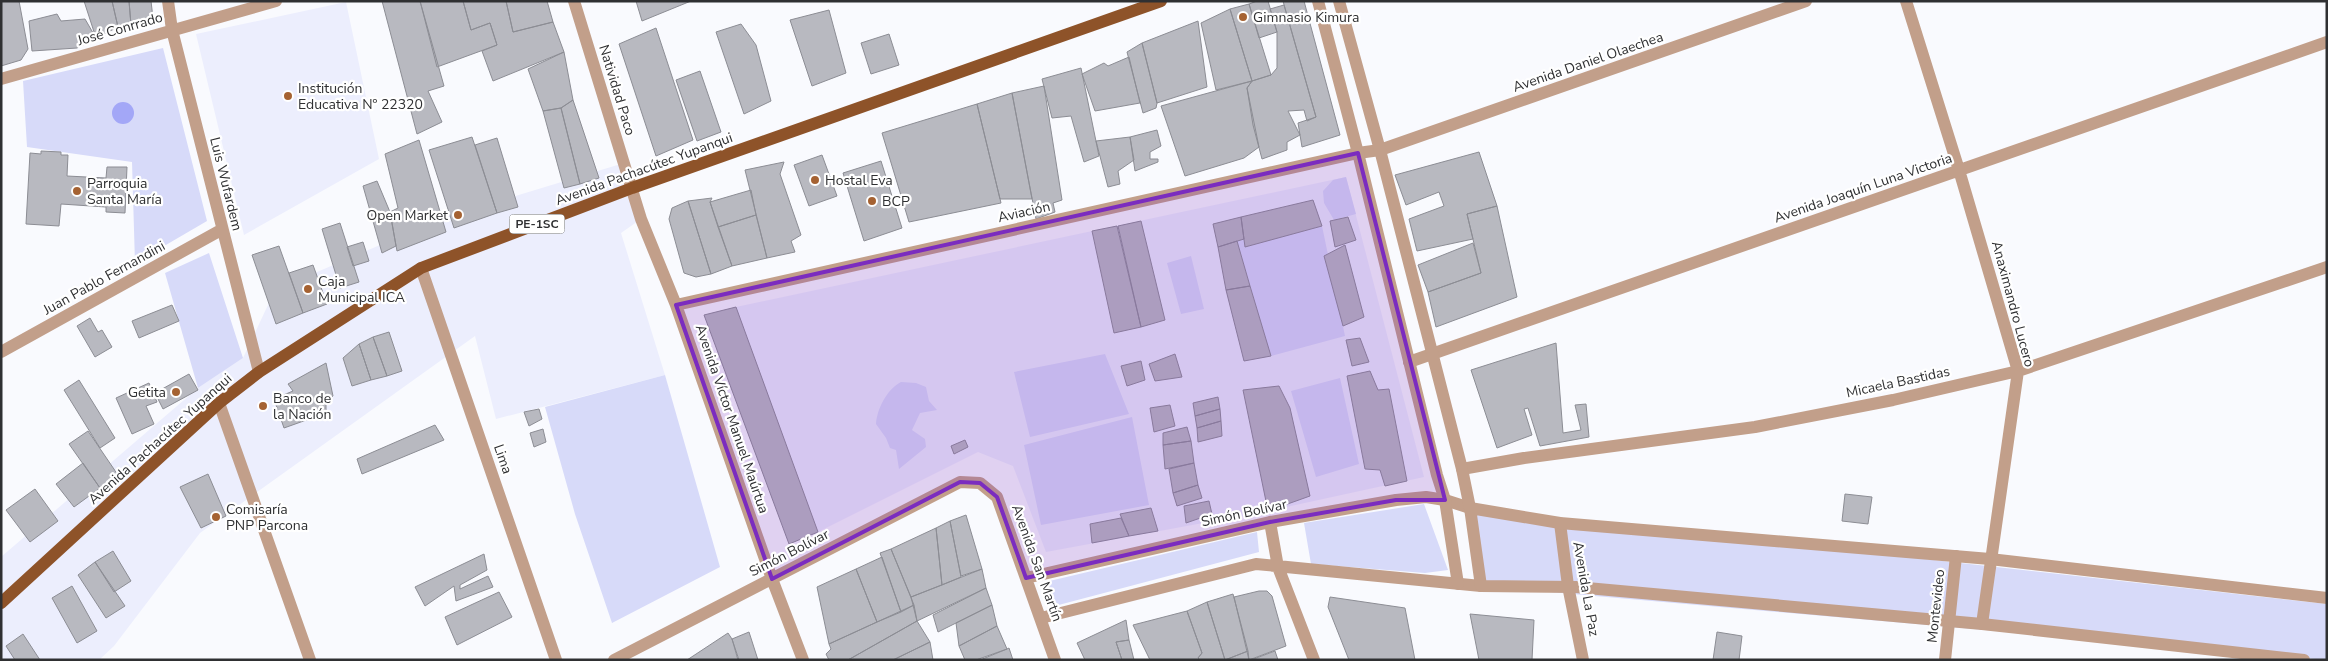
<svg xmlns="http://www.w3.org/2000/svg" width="2328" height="661" font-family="'Nunito Sans',sans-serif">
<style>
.built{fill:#eceefd}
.green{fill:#d7daf9}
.water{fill:#a3a7f7}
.building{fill:#b8b9c0;stroke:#8c8d94}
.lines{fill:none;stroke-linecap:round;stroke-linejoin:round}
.minor{stroke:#c29f8a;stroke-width:12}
.tertiary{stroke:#c29f8a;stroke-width:12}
.primary{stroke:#8e5329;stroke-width:12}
.marked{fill:#7b2cbf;fill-opacity:0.2;stroke:#7b2cbf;stroke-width:4;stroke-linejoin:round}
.poi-dot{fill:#a56232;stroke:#fff;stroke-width:2}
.labels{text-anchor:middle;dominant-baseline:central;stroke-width:4.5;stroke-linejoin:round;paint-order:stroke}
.shield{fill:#fff;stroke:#6d6e70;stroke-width:1}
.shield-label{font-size:12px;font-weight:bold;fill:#2f3032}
.poi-label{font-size:14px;fill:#2f3032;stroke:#fff;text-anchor:start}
.street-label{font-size:14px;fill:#2f3032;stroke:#fff}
</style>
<rect width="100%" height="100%" fill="#f9fafe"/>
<path class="built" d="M346,2L379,159L244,235L196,34Z
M624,163L641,219L621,233L665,375L496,419L475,336L200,533L114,646L99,660H1V557L198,388L243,358L275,290L443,218Z
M1346,177L1424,477L1268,511L1046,552L1013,466L978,452L818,532L736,307Z"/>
<path class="green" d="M163,48L207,221L135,263L132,162L27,147L23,81Z
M1346,177L1356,214L1334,220L1324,203L1323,191L1333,180Z
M1322,226L1345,336L1271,356L1237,241L1244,239L1246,247Z
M209,253L243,358L198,388L165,273Z
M1191,256L1204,309L1181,314L1167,263Z
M1105,354L1129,414L1030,437L1014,372Z
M665,375L720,567L612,623L575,514L545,407Z
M1340,378L1359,464L1316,477L1291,391Z
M901,382L916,383L926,387L929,401L937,410L920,413L912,430L925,439L926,447L899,469L896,450L890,448L886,438L876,424C877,409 887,389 901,382Z
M1132,417L1149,505L1041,525L1024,445Z
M1424,504L1448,570L1425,573L1311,564L1304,523Z
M1470,508L2327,604V660L1481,586Z
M1257,532L1259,552L1051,607L1041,583Z"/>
<path class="water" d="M112 113a11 11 0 1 1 22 0a11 11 0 1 1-22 0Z"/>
<path class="building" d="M1,1H19L28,49L21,60L1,66Z
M84,1H112L118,27L96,38Z
M112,1H129L131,25L118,27Z
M129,1H151L153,18L131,25Z
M382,1H420L444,86L428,91L442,122L417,134Z
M420,1H463L471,30L490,23L497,45L437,67Z
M463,1H506L513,32L553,22L564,52L493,81L482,51L497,45L490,23L471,30Z
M506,1H547L553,22L513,32Z
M636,1H691L642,21Z
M1257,1H1268L1277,32L1259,38L1249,4Z
M1283,1H1304L1340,135L1302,147L1298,123L1316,117Z
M1249,4L1271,75L1252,81L1230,9Z
M1284,5L1316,117L1307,121L1304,110L1288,111L1300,135L1287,142V150L1262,159L1253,125L1247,88L1252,81L1271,75L1277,68V32L1270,9Z
M1230,9L1252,81L1216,90L1201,23Z
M829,10L846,73L812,86L790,20Z
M57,14L61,21L85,19L96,38L77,48L32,51L29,21Z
M1198,21L1207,87L1157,103L1142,43Z
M741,24L756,45L771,101L744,114L716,32Z
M656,28L693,140L656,156L619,44Z
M889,34L899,65L871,74L861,43Z
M1142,43L1157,103L1156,108L1143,113L1127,52Z
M564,52L573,100L561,108L543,111L528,69Z
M1129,57L1140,103L1095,111L1082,74L1104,63L1108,66Z
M1081,68L1099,156L1084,162L1071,116L1052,118L1042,79Z
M700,71L721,132L697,141L676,80Z
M1252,81L1247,88L1259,147L1244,158L1185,176L1161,106Z
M1044,86L1062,200L1053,203L1055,212L1036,219L1012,93Z
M1012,93L1032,199H1000L977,104Z
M573,100L599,178L580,184L561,108Z
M977,104L1001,203L909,222L882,133Z
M561,108L580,184L564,188L543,111Z
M1157,130L1161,146L1150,152V159H1158V162L1135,171L1130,137Z
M472,137L497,213L454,228L429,150Z
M1130,137L1134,160L1118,171L1120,184L1108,187L1096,141Z
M497,138L518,207L497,213L475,145Z
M419,140L446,232L397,251L390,212L398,208L385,154Z
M41,151L61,152V155H68L67,176L106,178L107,167H127L125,213L106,212V207L61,204L59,226L26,224L30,153L41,154Z
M1479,152L1497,206L1467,214L1473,239L1417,251L1409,219L1444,206L1439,192L1406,205L1395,175Z
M822,155L837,196L809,206L794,165Z
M881,161L902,228L864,241L843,173Z
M784,162L780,174L801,235L791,241L795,252L767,258L745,170Z
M377,181L390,212L396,246L382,253L363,186Z
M751,190L756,215L718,227L710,202Z
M712,198L710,202L732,266L711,274L688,201Z
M1313,200L1322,226L1245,247L1241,217Z
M688,201L711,274L696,277L684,273L669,219L672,208Z
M1497,206L1517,297L1436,327L1428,292L1481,273L1467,214Z
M756,215L767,258L732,266L718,227Z
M1241,217L1244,239L1218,247L1213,224Z
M1348,217L1356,240L1335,247L1330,221Z
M1141,221L1165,320L1141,327L1118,226Z
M340,223L359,282L340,288L322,229Z
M1117,226L1141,327L1114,333L1092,231Z
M1237,241L1250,286L1226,290L1218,247Z
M363,242L369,261L353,266L347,247Z
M1473,243L1481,273L1428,292L1418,265Z
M1345,245L1364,317L1343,326L1324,256Z
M279,246L303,313L276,324L252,255Z
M313,265L327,304L303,313L289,273Z
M1250,286L1271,356L1244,361L1226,290Z
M172,305L179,321L139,338L132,321Z
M736,307L818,532L789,544L704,315Z
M90,318L98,332L102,330L112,347L95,357L77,326Z
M389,332L402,371L387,376L373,337Z
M373,337L387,376L371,380L359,344Z
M1360,338L1369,362L1352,366L1346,340Z
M1556,343L1563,433L1581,430L1575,405L1586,404L1589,437L1540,446L1528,408L1524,409L1532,435L1497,448L1471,370Z
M359,344L371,380L352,386L343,358Z
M1175,354L1182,377L1155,381L1149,364Z
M1141,361L1145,380L1127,386L1121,366Z
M326,363L333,396L326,403V413L284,428L274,399L293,391L288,384Z
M1370,371L1378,390L1389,389L1407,481L1385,486L1380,470L1365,469L1347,376Z
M189,374L198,390L163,409L155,393Z
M79,380L115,438L100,448L64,390Z
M149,383L157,402L146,406L154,424L132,434L116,398Z
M1279,386L1290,408L1310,496L1268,511L1243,390Z
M1218,397L1220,409L1195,416L1193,403Z
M1170,405L1175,426L1154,432L1150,408Z
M539,409L542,419L529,426L524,412Z
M1220,409L1221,421L1197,428L1195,416Z
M1221,421L1222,436L1198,442L1197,428Z
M435,425L444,440L362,474L357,459Z
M1187,427L1191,441L1163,445V433Z
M543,429L546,442L534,447L530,433Z
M88,431L118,475L100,488L69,444Z
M965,440L968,447L954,454L951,446Z
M1191,441L1194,463L1165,469L1163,445Z
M83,463L100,488L74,507L56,484Z
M1194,463L1198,485L1173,493L1169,469Z
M208,474L226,516L201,528L180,487Z
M1198,485L1202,498L1177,506L1173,493Z
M35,489L58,521L30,542L6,510Z
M1845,494L1872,497L1868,524L1842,521Z
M1209,501L1212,514L1186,523L1184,506Z
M1151,508L1158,531L1129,536L1120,514Z
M966,515L982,569L961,576L950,521Z
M1121,518L1129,536L1092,543L1090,524Z
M950,521L961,577L942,585L936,528Z
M936,528L942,585L911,597L891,549Z
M891,549L914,605L901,612L880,553Z
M113,551L131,581L114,592L95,562Z
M484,554L487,570L460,585V589L488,576L493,587L456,601L454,586L425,606L415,587Z
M882,557L901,612L877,622L856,569Z
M95,562L125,606L106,618L78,575Z
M856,569L877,622L829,644L817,587Z
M982,569L986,588L917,621L911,597Z
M72,586L97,631L77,643L52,598Z
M986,588L992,605L938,632L933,615Z
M1259,591H1267L1272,596L1286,646L1249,660L1234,597Z
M499,592L512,617L457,645L445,617Z
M1233,594L1248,651L1225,660L1207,602Z
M1330,597L1405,608L1415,660H1349L1328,607Z
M1207,602L1225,660H1200L1198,658L1202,653L1187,611Z
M914,605L917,621L848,660H829L826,654L831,649L829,644Z
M992,605L997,626L959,646L956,623Z
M1187,611L1202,653L1198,658L1200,660H1150L1133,625Z
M1470,614L1534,620L1532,660H1479Z
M1126,620L1129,640L1116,642L1122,660H1085L1077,643Z
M917,621L930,642L893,660H848Z
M997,626L1007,649L976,660H965L959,646Z
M749,632L758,660H739L732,639Z
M1717,632L1742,636L1739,660H1713Z
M728,633L732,639L738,660H687Z
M23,634L40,660H15L6,646Z
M1129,640L1134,660H1122L1116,642Z
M930,642L933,660H893Z
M1009,648L1013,660H980L1007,649Z
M1248,651L1249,660H1225Z
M1275,651L1278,660H1251Z"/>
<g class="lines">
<path class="minor" d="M168,1L172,30L259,372
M574,1L641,219L676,305L772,579L803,660
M1906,1L1959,170L2018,371L1982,624
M1,79L276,1
M421,268L556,660
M676,305L1358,153L1380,150L1806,1
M1,352L221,230
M1409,362L2327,42
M219,403L310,660
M1462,469L1524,458L1755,427L1893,400L2018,371L2327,267
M1270,522L1278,567L1314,660
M1560,523L1568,586L1583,660
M1026,578L1270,522L1396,500L1426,497L1445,500L1470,508
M1041,618L1256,564L1481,586
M614,660L960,482L980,483L997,497L1055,660
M1945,660L1956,556"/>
<path class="tertiary" d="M1318,1L1358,153L1437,475L1445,500L1458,584
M1339,1L1380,150L1462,469L1470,508L1481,586L1576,587L1982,624L2304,660
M1470,508L1560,523L1990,559L2327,598"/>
<path class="primary" d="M1,603L219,403L259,372L421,268L632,188L1161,1"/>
</g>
<path class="marked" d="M1358,153L1445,500H1396L1270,522L1026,578L997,497L980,483L960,482L772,579L676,305Z"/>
<g class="poi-dot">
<circle cx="1243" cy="17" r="5"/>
<circle cx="288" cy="96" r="5"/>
<circle cx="815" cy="180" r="5"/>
<circle cx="77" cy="191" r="5"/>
<circle cx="872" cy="201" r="5"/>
<circle cx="458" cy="215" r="5"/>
<circle cx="308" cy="289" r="5"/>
<circle cx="176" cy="392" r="5"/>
<circle cx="263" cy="406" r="5"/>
<circle cx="216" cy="517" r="5"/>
</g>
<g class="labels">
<rect class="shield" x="509.5" y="214.5" width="55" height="19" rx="4"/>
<g class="shield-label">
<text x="537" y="224">PE-1SC</text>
</g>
<g class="poi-label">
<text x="1253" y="17">Gimnasio Kimura</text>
<text x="298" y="88">Institución<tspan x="298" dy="16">Educativa Nº 22320</tspan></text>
<text x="825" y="180">Hostal Eva</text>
<text x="87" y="183">Parroquia<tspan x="87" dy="16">Santa María</tspan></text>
<text x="882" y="201">BCP</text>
<text x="448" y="215" text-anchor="end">Open Market</text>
<text x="318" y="281">Caja<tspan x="318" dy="16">Municipal ICA</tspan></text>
<text x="166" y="392" text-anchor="end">Getita</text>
<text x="273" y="398">Banco de<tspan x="273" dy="16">la Nación</tspan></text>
<text x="226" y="509">Comisaría<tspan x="226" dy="16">PNP Parcona</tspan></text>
</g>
<g class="street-label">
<text transform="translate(120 29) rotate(-16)">José Conrrado</text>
<text transform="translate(1588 62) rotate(-19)">Avenida Daniel Olaechea</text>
<text transform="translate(617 90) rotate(73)">Natividad Paco</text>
<text transform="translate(644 169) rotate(-20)">Avenida Pachacútec Yupanqui</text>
<text transform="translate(226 184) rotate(76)">Luis Wufardem</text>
<text transform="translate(1863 188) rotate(-19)">Avenida Joaquín Luna Victoria</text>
<text transform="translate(1024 212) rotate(-13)">Aviación</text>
<text transform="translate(104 278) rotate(-29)">Juan Pablo Fernandini</text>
<text transform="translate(2013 304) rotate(75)">Anaximandro Lucero</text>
<text transform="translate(1898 382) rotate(-12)">Micaela Bastidas</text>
<text transform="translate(732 419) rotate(71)">Avenida Víctor Manuel Maúrtua</text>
<text transform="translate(160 439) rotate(-42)">Avenida Pachacútec Yupanqui</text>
<text transform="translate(503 459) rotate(71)">Lima</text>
<text transform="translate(1244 513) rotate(-12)">Simón Bolívar</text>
<text transform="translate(789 553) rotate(-27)">Simón Bolívar</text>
<text transform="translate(1037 563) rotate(70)">Avenida San Martín</text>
<text transform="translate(1586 589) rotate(80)">Avenida La Paz</text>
<text transform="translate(1936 606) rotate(-84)">Montevideo</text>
</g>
</g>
<rect width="2328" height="661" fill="none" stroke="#2f3032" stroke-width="5"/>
</svg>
